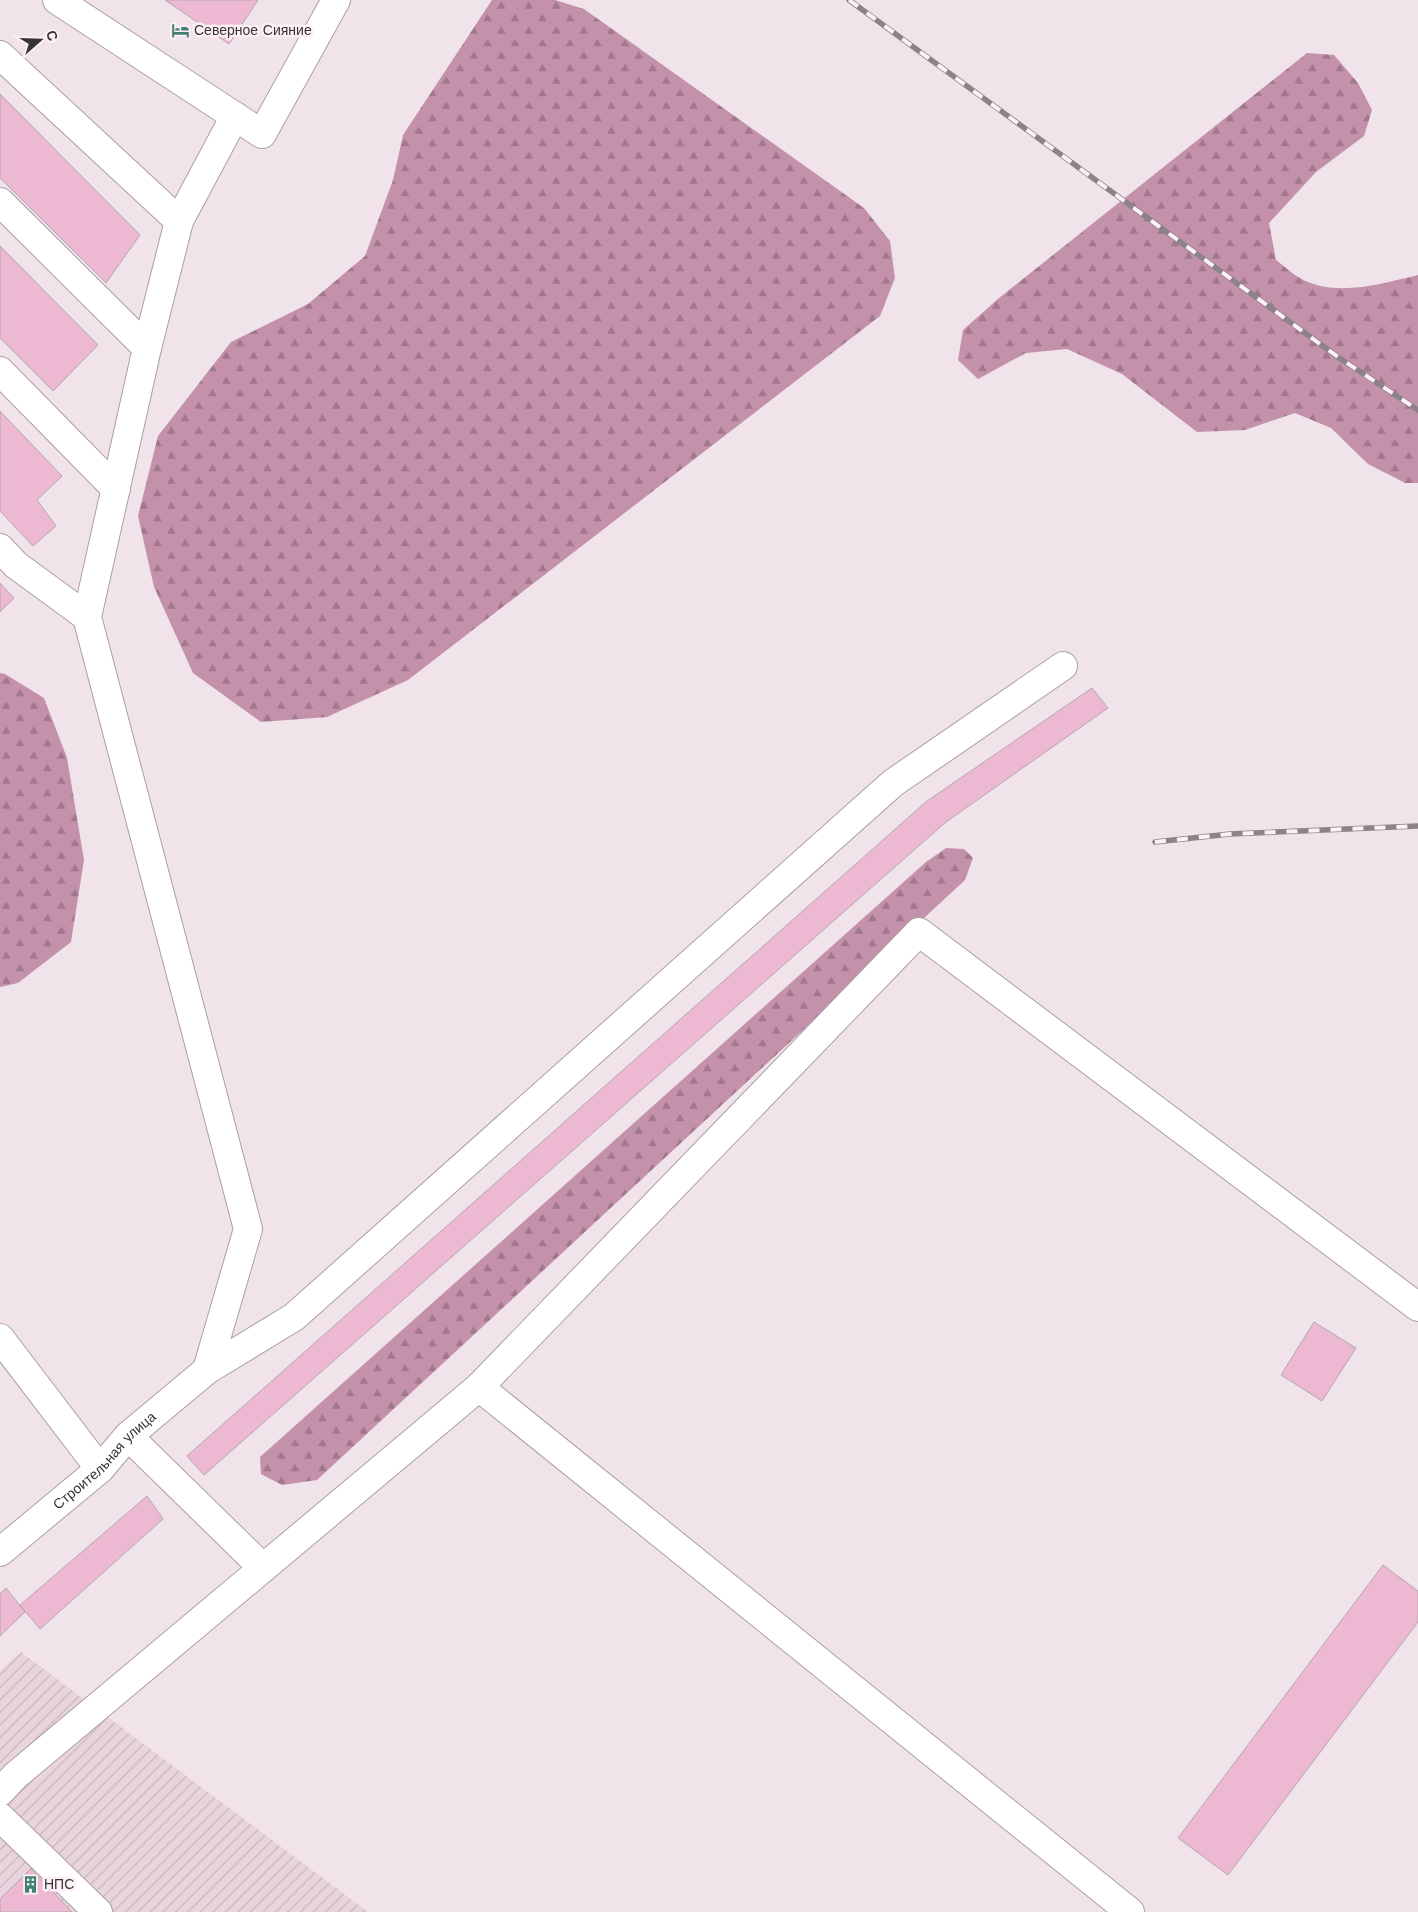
<svg xmlns="http://www.w3.org/2000/svg" width="1418" height="1912" font-family="'Work Sans',sans-serif">
<style>
.industrial{fill:url(#industrial-furrows)}
.forest{fill:url(#forest-firs)}
.building{fill:#edb8d2;stroke:#b4a8ae}
.lines{fill:none;stroke-linecap:round;stroke-linejoin:round}
.minor-casing{stroke:#ac9fa5;stroke-width:30}
.minor{stroke:#fff;stroke-width:28}
.rail-casing{stroke:#8b8387;stroke-width:5.5}
.rail{stroke:#fdf0f6;stroke-width:4;stroke-dasharray:11;stroke-linecap:butt}
.labels{text-anchor:middle;dominant-baseline:central;stroke-width:5;stroke-linejoin:round;paint-order:stroke}
.poi-label{font-size:14px;fill:#383335;stroke:#fdf0f6;text-anchor:start}
.street-label{font-size:14px;fill:#383335;stroke:#fdf0f6}
</style>
<defs>
<pattern id="industrial-furrows" width="10" height="10" patternUnits="userSpaceOnUse" patternTransform="scale(1.25)"><rect width="10" height="10" fill="#e9d4de"/><path d="M-1 1l2-2M0 10L10 0M9 11l2-2" fill="none" stroke="#c9b6bf"/></pattern>
<pattern id="forest-firs" width="22" height="20" patternUnits="userSpaceOnUse" patternTransform="scale(1.25)"><rect width="22" height="20" fill="#c491ab"/><path d="M5 1l3.5 6h-7zM16 11l3.5 6h-7z" fill="#a0778c"/></pattern>
</defs>
<rect width="100%" height="100%" fill="#f0e3e9"/>
<path class="industrial" d="M21,1652L368,1912H0V1671Z"/>
<path class="forest" d="M492,0H555L584,9L864,208L890,241L895,278L880,316L408,680L327,717L261,722L193,673L154,587L138,516L158,436L231,342L308,304L365,256L393,180L403,135Z
M1307,53L1334,55L1358,83L1372,110L1364,136L1316,172L1269,223L1276,260C1285,267 1297,278 1308,282C1342,296 1384,283 1418,275V483H1405L1368,464L1331,428L1295,413L1245,430L1197,432L1122,374L1067,349L1026,353L978,379L958,360L963,330L999,298Z
M0,673L5,674L44,698L67,758L84,860L71,942L18,983L0,987Z
M946,848L964,849L973,858L965,880L317,1480L282,1485L261,1474L260,1457L926,862Z"/>
<path class="building" d="M165,0H258L229,44Z
M0,94L140,235L106,283L0,178Z
M0,246L98,345L53,391L0,338Z
M0,411L62,476L37,500L56,526L33,546L0,511Z
M0,583L14,598L0,612Z
M1092,688L1108,708L946,822L204,1475L187,1456L927,801Z
M1314,1322L1356,1348L1322,1401L1281,1375Z
M147,1496L163,1519L40,1629L20,1605Z
M1383,1565L1418,1591V1622L1228,1875L1178,1838Z
M6,1588L25,1612L0,1636V1594Z
M31,1869L72,1912H0V1899Z"/>
<g class="lines">
<defs>
<g id="minor">
<path d="M57,0L262,134L336,0"/>
<path d="M0,55L179,221L147,348L87,617L248,1229L207,1370"/>
<path d="M0,202L147,348"/>
<path d="M179,221L235,116"/>
<path d="M0,371L116,489"/>
<path d="M0,548L16,565L87,617"/>
<path d="M0,1338L100,1469"/>
<path d="M479,1387L1130,1912"/>
<path d="M128,1436L263,1568"/>
<path id="s1" d="M0,1552L100,1469L128,1436L207,1370L294,1317L893,783L1063,666"/>
<path d="M0,1792L15,1776L479,1387L919,932L1418,1307"/>
<path d="M0,1817L98,1912"/>
</g>
</defs>
<use href="#minor" class="minor-casing"/>
<use href="#minor" class="minor"/>
<defs>
<path id="rail" d="M849,0L1338,357L1418,410
M1155,842L1230,834L1418,826"/>
</defs>
<use href="#rail" class="rail-casing"/>
<use href="#rail" class="rail"/>
</g>
<defs>
<symbol id="hotel-bare" viewBox="-9 -9 18 18"><path d="M-6-4.5h1.5V1H6V5H4.5V3h-9V5H-6ZM-4 0a1.8 1.8 0 1 1 3.6 0ZM.5 0V-2.5h3Q6-2.5 6 0Z" fill="#408171" stroke="#fdf0f6" stroke-width="2.5" paint-order="stroke"/></symbol>
<symbol id="building-bare" viewBox="-9 -9 18 18"><path d="M-4-6H4V6H1V3H-1V6H-4ZM-2.5-4.3h1.7v1.8h-1.7ZM.8-4.3h1.7v1.8H.8ZM-2.5-1h1.7V.8h-1.7ZM.8-1h1.7V.8H.8Z" fill="#408171" stroke="#fdf0f6" stroke-width="2.5" paint-order="stroke"/></symbol>
</defs>
<g fill-rule="evenodd">
<use href="#hotel-bare" x="168" y="18" width="25" height="25"/>
<use href="#building-bare" x="18" y="1872" width="25" height="25"/>
</g>
<g class="labels">
<g class="poi-label">
<text x="194" y="30">Северное Сияние</text>
<text x="44" y="1884">НПС</text>
</g>
<g class="street-label">
<text stroke="none"><textPath href="#s1" startOffset="139">Строительная улица</textPath></text>
</g>
</g>
<g transform="translate(40 40) rotate(70)" stroke="#fdf0f6" stroke-width="4" paint-order="stroke">
<path d="M0-4L9 19L0 12L-9 19Z" fill="#383335"/>
<text y="-8" font-size="14" font-weight="bold" text-anchor="middle" fill="#383335">С</text>
</g>
</svg>
